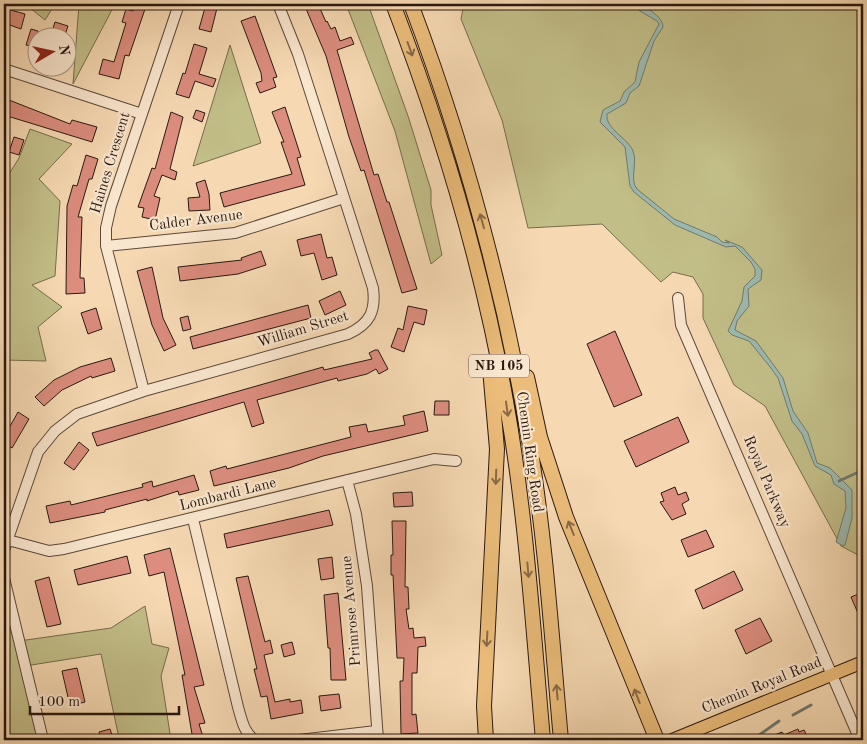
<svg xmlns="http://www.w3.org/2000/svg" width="867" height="744" font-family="'Old Standard TT',serif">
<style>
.green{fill:#c2be88;stroke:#766c4c}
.water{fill:#9dbaaf;stroke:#6f7a6f}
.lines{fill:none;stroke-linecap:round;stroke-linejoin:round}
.stream{stroke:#6f7a6f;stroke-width:3}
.building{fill:#dc8d7e;stroke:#291910}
.minor-casing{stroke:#5c4939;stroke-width:12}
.major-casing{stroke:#291910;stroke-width:14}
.highway-casing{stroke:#291910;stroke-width:16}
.minor{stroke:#f9e6ce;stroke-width:10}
.major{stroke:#ebbc7a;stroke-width:12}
.highway{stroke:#ebbc7a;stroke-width:14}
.oneway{stroke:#8a6a45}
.labels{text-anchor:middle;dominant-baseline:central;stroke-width:4.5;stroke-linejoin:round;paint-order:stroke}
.shield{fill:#f9e6ce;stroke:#675649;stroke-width:1}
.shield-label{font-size:14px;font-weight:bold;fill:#291910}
.street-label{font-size:15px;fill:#291910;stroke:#f9e6ce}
</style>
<rect width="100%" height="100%" fill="#f6d9b3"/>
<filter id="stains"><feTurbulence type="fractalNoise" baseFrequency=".004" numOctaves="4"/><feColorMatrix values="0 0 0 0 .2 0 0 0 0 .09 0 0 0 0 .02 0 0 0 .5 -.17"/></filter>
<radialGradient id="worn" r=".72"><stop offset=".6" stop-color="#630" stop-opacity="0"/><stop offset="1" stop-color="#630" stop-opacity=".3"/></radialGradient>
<path class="green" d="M25,4H55L45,20Z
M79,4H115L73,84Z
M346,4H368L408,116L431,190V205L442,255L431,264L395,131Z
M464,4H863V554L860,556L841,546L765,406L734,385L703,318V294L693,277L673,272L661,282L602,224L528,228L502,120L461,19Z
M230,45L261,143L193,166Z
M30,129L72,144L39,179L60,201L55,276L32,285L62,307L38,327L46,361L4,360V182L19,158Z
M4,578L19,641L111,628L145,606L152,644L169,648L161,676L171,740L119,738L101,654L25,666L43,740H4Z"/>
<path class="water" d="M633,4C643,4 663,16 663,27L654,41L639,86L630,93L626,103L607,114C605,129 628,138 633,151C638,162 629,180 637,189L674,219L717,237L722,242L729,243L725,240L742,247L762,270L761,280L748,289L749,306L737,321L735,330L756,341L783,378L793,411L808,433L817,463L830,468L852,490V518L845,545L843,546L836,542L846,508L845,491L834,484L831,475L815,466L802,434L792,421L778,378L771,368L749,341L732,335L728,331L742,301L744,287L755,276V269L751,262L735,246L726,247L675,225L634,192L630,186L625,147L600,122L603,110L620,101L624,92L635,82L639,62L659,24L657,21L635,8Z"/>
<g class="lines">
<path class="stream" d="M839,481L863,470
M793,715L811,705
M752,740L779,721"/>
</g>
<path class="building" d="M206,4H218L211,32L199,29Z
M304,4H318L326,22L327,21L331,29L335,27L340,41L351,37L354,44L337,50L374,175L378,174L387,202H389L417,289L402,293L364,170L361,171L349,137L326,56Z
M135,5L145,9L129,56L125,55L119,79L99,74L103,59L114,62L126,23L122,22L126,9L133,11Z
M7,9L25,14L21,29L4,23Z
M255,16L277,77L273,78L276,87L260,93L256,83L262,81L261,73L241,21Z
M55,22L68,26L64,38H50Z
M31,29L38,31V48L26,45Z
M194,44L207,48L199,74L216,79L213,87L195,81L189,98L176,94L183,73L185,74Z
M9,100L70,124L72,120L97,127L92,142L4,115Z
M285,107L301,157L297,158L305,185L224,207L220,193L292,174L281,142H284L272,112Z
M196,110L205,113L202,122L193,118Z
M171,112L183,117L170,169L177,172L175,180L162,175L154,196L160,198L155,220L142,217L144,208L138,207L152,168L155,169Z
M14,137L24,140L19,155L9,152Z
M86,155L98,159L92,179H89L78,217H82L80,278H84L85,293L66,294L67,206L73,185L77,186Z
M205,180L209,194L210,210L189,211L188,198L200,197L196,183Z
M321,234L327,258L332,257L337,275L322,280L314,253L301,256L297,240Z
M261,251L266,265L238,274L180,281L178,267L242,260L241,258Z
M152,267L163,318L176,345L164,351L152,325L137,271Z
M340,291L346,305L325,315L319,301Z
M308,305L311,318L193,349L190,337Z
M408,306L427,310L424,325L414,322L404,352L391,347L398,328L403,330Z
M96,308L102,329L88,334L81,313Z
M188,316L191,329L183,331L180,318Z
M615,331L642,395L614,407L587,344Z
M375,350H378L388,369L379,374L376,369L367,374L338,381L337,378L257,400L264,423L252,427L244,402L97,446L92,433L323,367L324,370L372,359L369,353Z
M111,358L115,371L92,378L91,376L62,390L44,406L35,397L54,380L80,367Z
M435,401H449V415H434Z
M424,411L428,431L323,456L289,468L214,486L210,471L226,466L227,469L351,437L349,427L366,424L368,432L405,425L403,416Z
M18,412L29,419L12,448L4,443V437Z
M678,417L689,442L636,467L624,441Z
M79,442L89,450L74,470L64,463Z
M194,475L199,490L179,495L178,491L147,501V499L105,510V512L50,523L46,506L70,501L71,505L143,487L142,484L152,481L153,487Z
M675,487L678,495L686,492L689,500L682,504L686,514L672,520L660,502L664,501L661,493Z
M412,492L413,506L394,507L393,493Z
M329,510L333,525L227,548L224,534Z
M392,521H406L405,587H408L409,609H406L409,629L413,628L414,638L425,637L426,646L418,647L417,673H412V715L416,714L418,733L401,734L400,681H403L404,658H397L393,575H391V555H393Z
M706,530L714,547L688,557L681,540Z
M170,548L204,685L194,687L205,723L199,724L204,740H193L182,675H185L164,572L149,576L144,555Z
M127,556L131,573L78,585L74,570Z
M332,557L334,578L321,580L318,559Z
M734,571L743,590L703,609L695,590Z
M248,576L265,642L270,640L273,653L264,655L275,702L290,699V702L301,700L303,713L271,719L267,696L261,697L254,669H257L236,578Z
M49,577L61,624L47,627L35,581Z
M863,592V625L851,597Z
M338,593L346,680H331L330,648H328L324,595Z
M760,618L772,641L746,654L735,630Z
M292,642L295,654L284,657L281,645Z
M77,668L85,702L70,706L62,671Z
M339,694L341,708L321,711L319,696Z
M110,729L113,738L101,740L99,732Z
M798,729L799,732L804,730L809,740H762L782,732L784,735Z"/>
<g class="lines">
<defs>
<path id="minor" d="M4,69L142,114
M106,246L235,233L344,198
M678,298L681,325L860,740
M144,391L106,246V228L111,206L179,4
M347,480L356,514L367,586L378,740
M193,519L238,707C241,717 244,734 255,740
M8,540L49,551L64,549L434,459L456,461
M4,550L38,452L55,431L77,414L144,391L348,334C370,324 376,311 373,288L298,54L278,4
M4,578L43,740
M299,740L376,731"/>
<path id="major" d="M672,740L863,662"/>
<path id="highway" d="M393,4C442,132 482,265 506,401C526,513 533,627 543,740
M411,4C465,147 505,295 530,446C546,543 552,642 561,740
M527,377L540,437L566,517L657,740
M486,740L484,706L497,449L490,369"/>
</defs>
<use href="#minor" class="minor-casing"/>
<use href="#major" class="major-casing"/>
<use href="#highway" class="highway-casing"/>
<use href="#minor" class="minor"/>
<use href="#major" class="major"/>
<use href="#highway" class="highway"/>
</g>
<defs><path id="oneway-shaft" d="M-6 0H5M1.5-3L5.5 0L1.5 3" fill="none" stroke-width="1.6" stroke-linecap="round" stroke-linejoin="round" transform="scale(1.25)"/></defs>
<g class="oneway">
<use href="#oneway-shaft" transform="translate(410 49) rotate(70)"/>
<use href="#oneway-shaft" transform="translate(482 221) rotate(-106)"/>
<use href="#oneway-shaft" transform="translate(507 409) rotate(82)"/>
<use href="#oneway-shaft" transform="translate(496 477) rotate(92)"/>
<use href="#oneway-shaft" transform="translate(571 528) rotate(-112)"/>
<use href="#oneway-shaft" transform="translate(528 570) rotate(85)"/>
<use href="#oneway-shaft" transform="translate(487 639) rotate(93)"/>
<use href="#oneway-shaft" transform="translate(557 692) rotate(-95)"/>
<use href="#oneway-shaft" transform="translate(637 696) rotate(-111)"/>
</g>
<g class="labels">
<rect class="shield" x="469" y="354.5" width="60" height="23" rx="4"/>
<g class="shield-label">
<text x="499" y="366">NB 105</text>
</g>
<g class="street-label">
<text transform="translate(111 163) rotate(-73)">Haines Crescent</text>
<text transform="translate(196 221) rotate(-7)">Calder Avenue</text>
<text transform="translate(303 330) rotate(-17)">William Street</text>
<text transform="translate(529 452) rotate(82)">Chemin Ring Road</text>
<text transform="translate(766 482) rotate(67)">Royal Parkway</text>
<text transform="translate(228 495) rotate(-14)">Lombardi Lane</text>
<text transform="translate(352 611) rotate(-95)">Primrose Avenue</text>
<text transform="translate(762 686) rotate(-22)">Chemin Royal Road</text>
</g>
</g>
<rect width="867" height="744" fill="none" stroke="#f6d9b3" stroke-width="20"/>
<rect x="5" y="5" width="857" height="734" fill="none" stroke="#291910" stroke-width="2.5"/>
<rect x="10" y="10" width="847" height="724" fill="none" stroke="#291910"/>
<g transform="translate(52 52) rotate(81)"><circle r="24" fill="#f9e6ce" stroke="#a69482"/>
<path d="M0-4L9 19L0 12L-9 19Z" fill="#8f2418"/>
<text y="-8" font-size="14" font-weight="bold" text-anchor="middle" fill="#291910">N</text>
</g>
<path d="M30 706v8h149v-8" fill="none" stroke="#291910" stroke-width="2.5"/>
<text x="38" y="706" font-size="15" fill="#291910" stroke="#f9e6ce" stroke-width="4" paint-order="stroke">100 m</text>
<rect width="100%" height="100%" filter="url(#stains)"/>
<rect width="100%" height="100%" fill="url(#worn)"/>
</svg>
